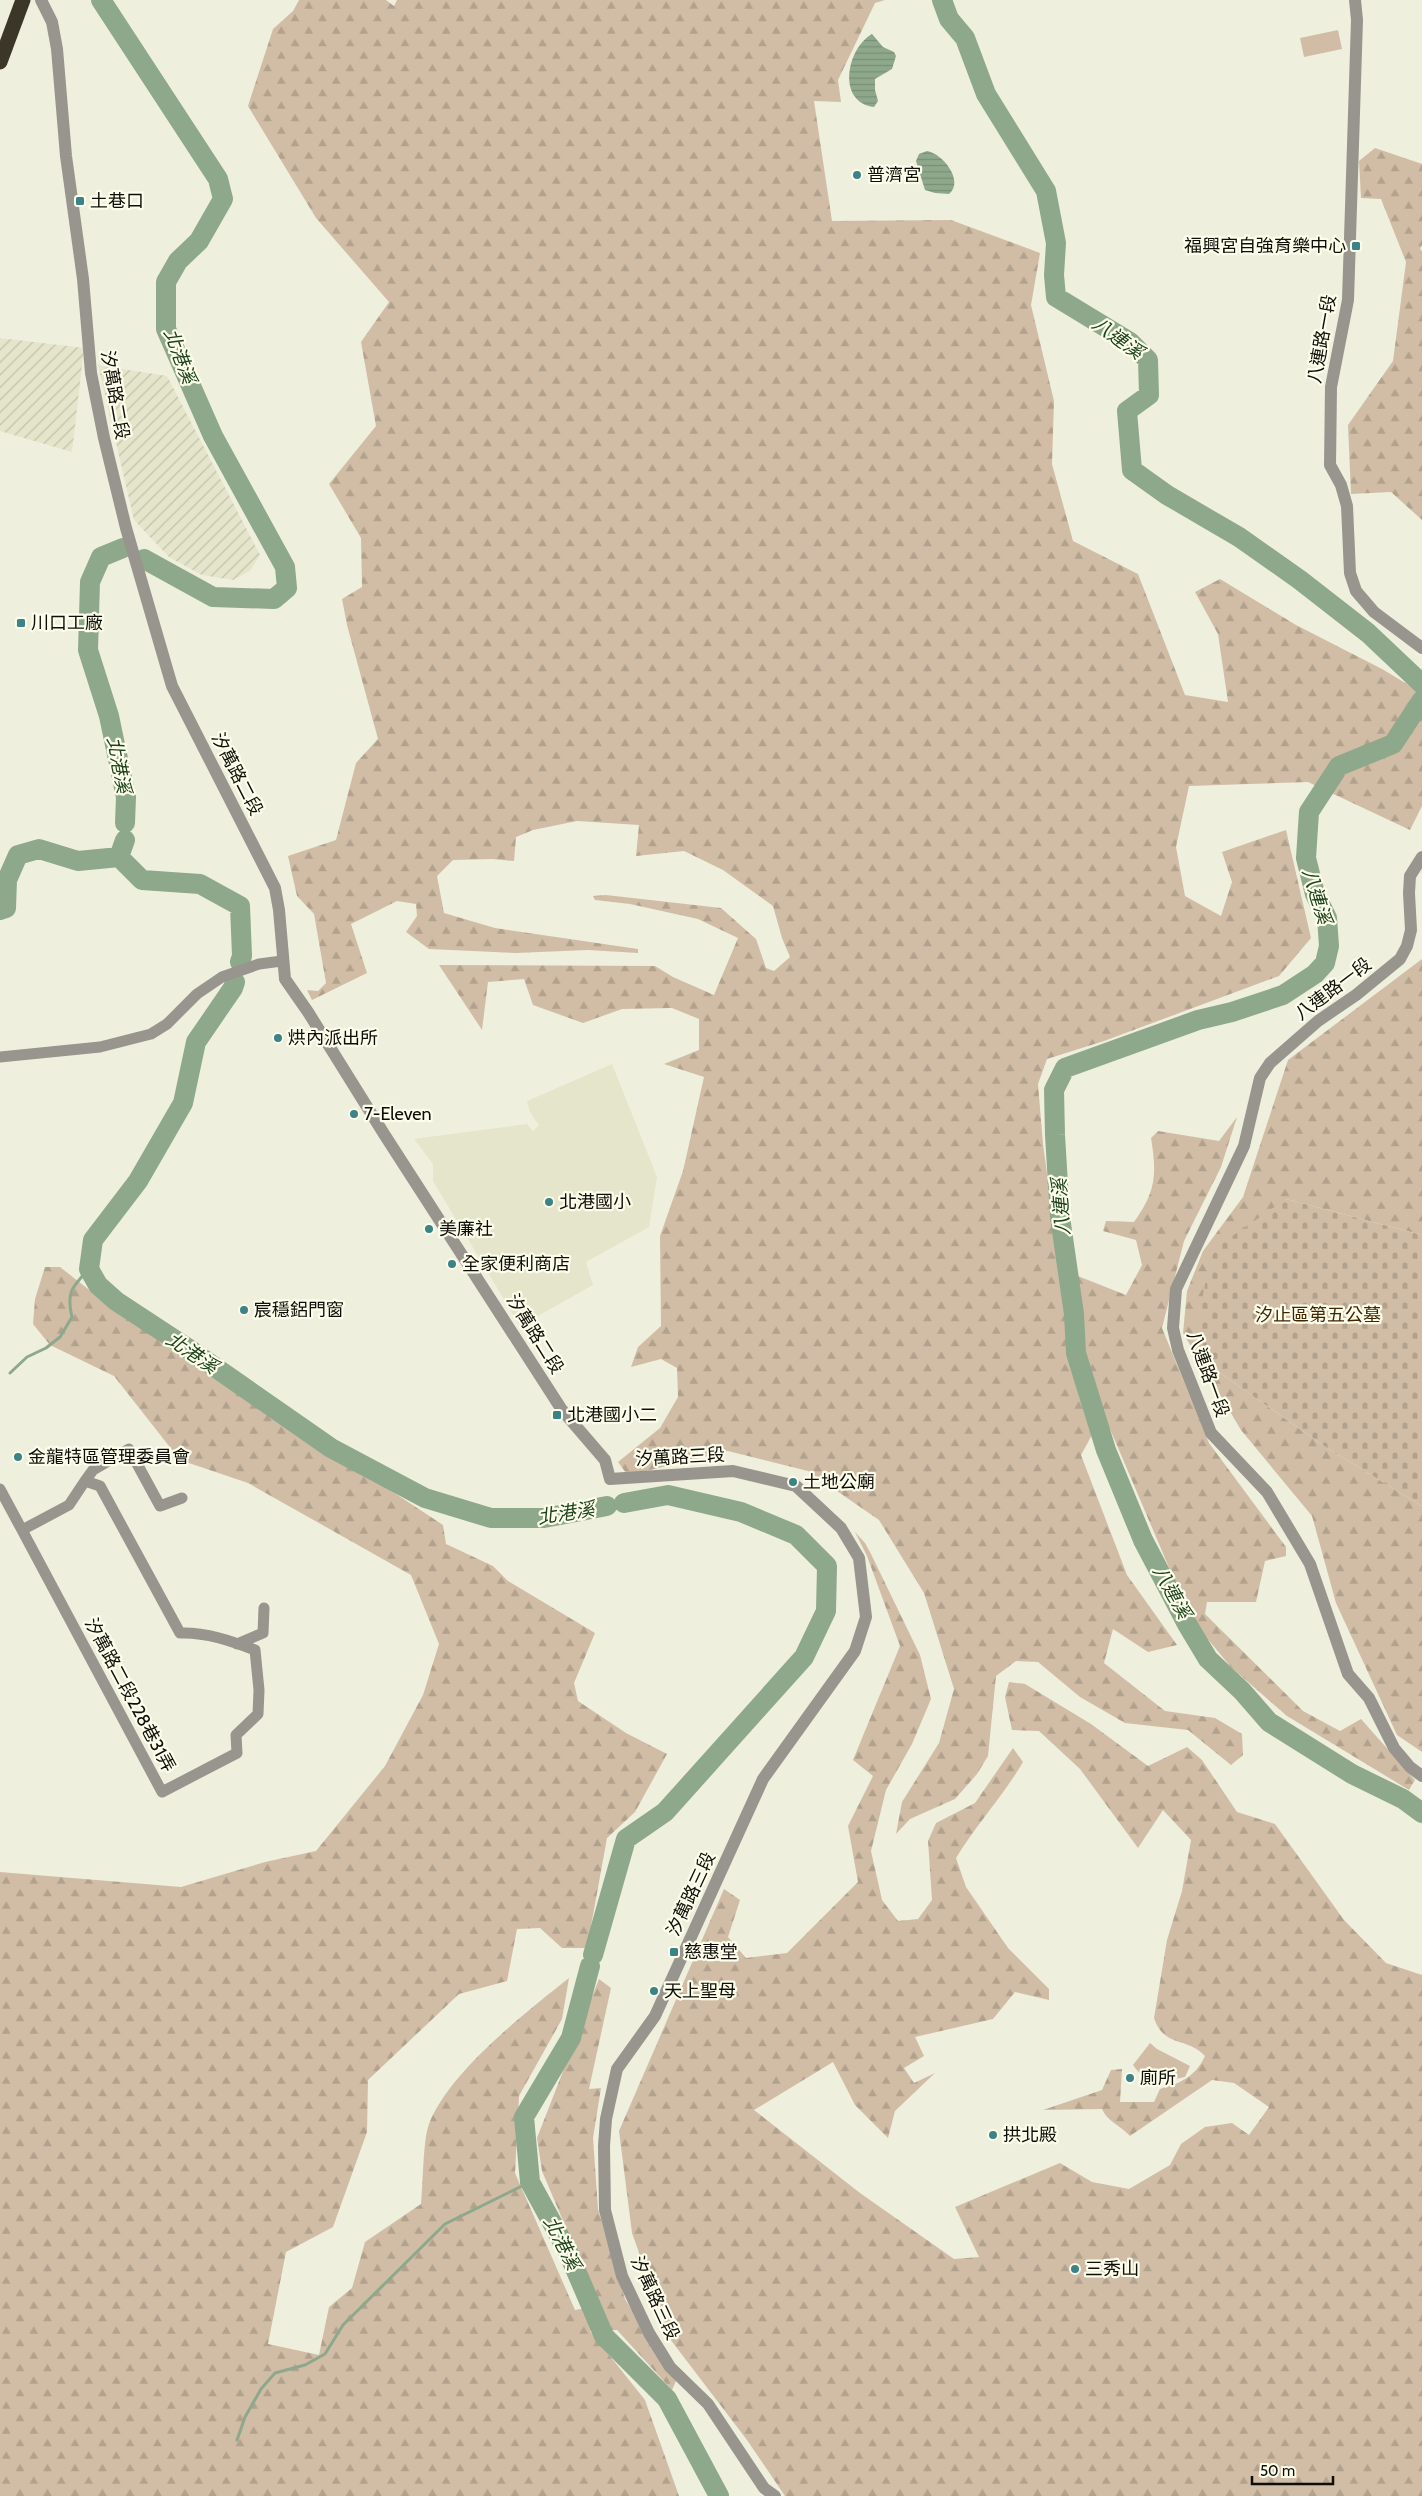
<svg xmlns="http://www.w3.org/2000/svg" width="1422" height="2496" font-family="Cabin,'Noto Sans TC',sans-serif">
<style>
.built{fill:#e5e5cb}
.industrial{fill:url(#industrial-furrows)}
.forest{fill:url(#forest-firs)}
.cemetery{fill:url(#cemetery-stones)}
.park{fill:#d1bda6}
.water{fill:url(#water-rules)}
.lines{fill:none;stroke-linecap:round;stroke-linejoin:round}
.stream{stroke:#8ea88c;stroke-width:3}
.river{stroke:#8ea88c;stroke-width:20}
.minor{stroke:#98958e;stroke-width:11}
.tertiary{stroke:#98958e;stroke-width:12}
.motorway{stroke:#3b3628;stroke-width:15}
.poi-dot{fill:#3b8385;stroke:#fdfdeb;stroke-width:2}
.labels{text-anchor:middle;dominant-baseline:central;stroke-width:4.5;stroke-linejoin:round;paint-order:stroke}
.poi-label{font-size:18px;fill:#0e0e08;stroke:#fdfdeb;text-anchor:start}
.street-label{font-size:18px;fill:#0e0e08;stroke:#fdfdeb}
.park-label{font-size:18px;fill:#3f2500;stroke:#fdfdeb}
.water-label{font-size:19px;font-style:italic;fill:#1d431b;stroke:#fdfdeb}
</style>
<defs>
<pattern id="industrial-furrows" width="10" height="10" patternUnits="userSpaceOnUse" patternTransform="scale(1.25)"><rect width="10" height="10" fill="#e5e5cb"/><path d="M-1 1l2-2M0 10L10 0M9 11l2-2" fill="none" stroke="#c3c3ad"/></pattern>
<pattern id="forest-firs" width="22" height="20" patternUnits="userSpaceOnUse" patternTransform="scale(1.25)"><rect width="22" height="20" fill="#d1bda6"/><path d="M5 1l3.5 6h-7zM16 11l3.5 6h-7z" fill="#b2a18d"/></pattern>
<pattern id="cemetery-stones" width="16" height="16" patternUnits="userSpaceOnUse" patternTransform="scale(1.25)"><rect width="16" height="16" fill="#d1bda6"/><path d="M2 7V4a2 2 0 0 1 4 0v3zM10 15v-3a2 2 0 0 1 4 0v3z" fill="#b2a18d"/></pattern>
<pattern id="water-rules" width="6" height="5" patternUnits="userSpaceOnUse" patternTransform="scale(1.25)"><rect width="6" height="5" fill="#8ea88c"/><path d="M0 2.5h6" fill="none" stroke="#798f77"/></pattern>
</defs>
<rect width="100%" height="100%" fill="#efefdd"/>
<path class="built" d="M612,1064L657,1177L649,1227L586,1262L593,1285L520,1326L433,1181V1164L414,1139L527,1124L533,1131L539,1125L530,1112L527,1101Z"/>
<path class="industrial" d="M0,338L84,348L72,452L0,431Z
M98,365L167,376L260,555L250,571L233,580L202,575L169,557L134,520Z"/>
<path class="forest" d="M299,0H386L394,6L397,0H885L875,3L838,80L841,102L814,101L832,221L951,220L1040,253L1031,305L1054,401L1052,464L1073,541L1138,574L1185,695L1228,702L1218,634L1195,592L1220,579L1296,625L1382,669L1422,693V806L1410,830L1308,782L1189,786L1176,847L1185,896L1221,916L1232,882L1222,852L1286,830L1311,938L1279,976L1104,1041L1047,1059L1038,1084L1043,1144L1060,1269L1126,1295L1142,1265L1136,1240L1103,1231L1106,1221L1134,1222C1156,1192 1157,1174 1151,1138L1158,1131L1219,1141L1237,1117L1221,1167L1184,1241L1162,1328L1209,1443L1286,1547V1556L1265,1561L1256,1602H1207L1205,1614L1303,1711L1340,1731L1361,1719L1415,1780L1409,1790L1287,1716L1231,1667L1191,1619L1110,1429L1093,1433L1081,1455L1127,1575L1177,1645L1148,1652L1113,1629L1104,1663L1165,1711L1215,1718L1242,1734L1243,1755L1231,1765L1188,1730L1125,1723L1080,1697L1038,1662L1016,1661L996,1676L988,1756L977,1774L955,1799L910,1819L896,1834L902,1802L939,1743L954,1689L924,1593L879,1520L808,1471L728,1451L646,1471L626,1473L618,1462L660,1428L678,1397L677,1368L661,1359L631,1367L638,1347L661,1326L660,1236L683,1171L704,1077L664,1064L699,1050V1019L672,1008L622,1009L583,1023L533,1005L524,979L488,982L482,1030L439,965L655,966L673,977L714,995L738,938L698,919L630,904L595,900L593,896L606,895L721,908L756,939L766,968L774,971L790,957L782,938L773,906L723,870L684,851L636,856L639,825L577,821L533,830L516,837L514,861L492,859L453,860L437,876L444,913L495,928L638,949V953L588,950L516,953L429,949L406,932L417,916L416,904L397,901L351,924L367,973L312,1000L307,990L318,991L326,983L314,914L297,896L288,856L336,840L356,763L378,739L347,625L342,599L362,587L361,538L329,484L376,426L361,342L389,302L316,218L248,106L273,29L293,11Z
M1375,148L1422,164V245L1420,249L1422,251V520L1391,492L1351,494L1348,425L1393,361L1406,262L1381,199L1361,198L1359,161Z
M1422,959V1235L1286,1199L1203,1361L1327,1448L1422,1506V1752L1397,1735L1336,1603L1312,1516L1241,1430L1183,1333L1187,1291L1203,1251L1243,1197L1288,1060Z
M45,1267H60L102,1300L443,1525L446,1544L493,1566L508,1581L595,1633L574,1683L578,1701L626,1733L667,1754L635,1812L607,1838L587,1948H562L540,1928L517,1929L507,1981L459,1994L368,2080L367,2132L333,2227L286,2252L268,2344L319,2355L329,2307L352,2288L365,2242L421,2204C423,2185 423,2139 429,2124C449,2072 525,2013 569,1978L562,2019L519,2096L515,2173L575,2310L599,2306L542,2171L537,2138L599,1979L611,1988L589,2089L601,2088L593,2138L598,2209L625,2299L676,2381L672,2390L617,2330L590,2331L645,2400L679,2496H0V1872L181,1887L265,1862L316,1851L385,1766L423,1695L439,1644L411,1575L248,1483L180,1460L114,1376L50,1345L33,1324L35,1299Z
M855,1532L865,1543L871,1554L920,1655L931,1699L912,1744L886,1790L871,1851L882,1900L898,1921L918,1919L932,1900L928,1841L936,1823L975,1803L1013,1748L1023,1762C1003,1796 976,1825 956,1858L966,1887L1008,1948L1049,1989V2000L1015,1992L993,2019L915,2037L924,2056L904,2068L914,2083L935,2073L895,2111L888,2138L855,2105L833,2062L754,2110L860,2193L954,2259L979,2257L955,2207L1060,2163L1092,2182L1129,2189L1170,2165L1181,2144L1205,2127L1232,2123L1249,2135L1269,2107L1234,2083L1212,2080L1130,2136C1121,2126 1107,2121 1102,2109L1043,2110L1102,2090L1111,2070L1122,2069L1120,2102H1154L1160,2089C1181,2083 1195,2077 1205,2056C1188,2037 1164,2048 1154,2018L1167,1940L1182,1891L1191,1840L1163,1810L1138,1848L1080,1769L1039,1731L1012,1730L1005,1697L1009,1682L1025,1684L1091,1724L1148,1766L1187,1747L1202,1760L1237,1812L1275,1824L1344,1920L1386,1963L1422,1975V2496H785L747,2440L670,2339L632,2233L619,2131L724,1889L740,1900L728,1937L746,1958L787,1953L858,1882L848,1826L873,1776L853,1760L900,1646L867,1556Z"/>
<path class="cemetery" d="M1286,1199L1422,1235V1506L1327,1448L1203,1361L1194,1342L1210,1258L1222,1243Z"/>
<path class="park" d="M1338,30L1342,49L1304,57L1300,38Z
M1150,2043L1157,2049L1190,2066L1185,2077C1164,2081 1146,2085 1133,2065Z"/>
<path class="water" d="M872,34L883,47L894,52L896,56L892,69L875,79V90L878,101L874,107C836,102 847,48 872,34Z
M927,151C942,153 965,181 949,194L935,193L925,190L916,161L919,154Z"/>
<g class="lines">
<path class="stream" d="M10,1373L27,1357L46,1348L60,1337L72,1317C66,1292 72,1287 89,1269
M237,2440L245,2417L261,2389L275,2373L305,2365L325,2354L343,2325L445,2224L530,2182"/>
<path class="river" d="M101,0L218,179L223,199L199,241L178,261L166,282V329L213,436L285,567L287,588L274,599L213,597L144,559
M942,0L949,19L965,38L986,94L1046,191L1056,243L1054,275L1056,297L1130,342L1148,360L1149,395L1127,411L1132,470L1167,495L1239,537L1300,580L1368,633L1422,684
M123,548L101,557L90,582L88,650L109,716L126,797L125,823
M1422,700L1393,744L1339,766L1309,812L1306,858L1315,894L1327,918L1329,946L1325,963L1315,974L1283,995L1232,1012L1198,1020L1065,1068L1054,1090L1055,1135L1060,1217L1074,1314L1076,1353L1106,1450L1143,1540L1187,1624L1208,1659L1242,1691L1269,1722L1352,1774L1403,1799L1422,1813
M125,840L119,857L142,880L200,884L240,906L242,956L240,962
M0,910L6,908L7,880L18,855L39,849L78,861L119,857
M235,982L233,988L196,1042L183,1103L138,1181L93,1240L89,1269L98,1285L116,1301L186,1347L331,1448L425,1498L491,1518H544L607,1506
M593,1955L626,1839L665,1812L804,1657L826,1611L827,1566L796,1535L741,1512L668,1495L624,1503
M590,1966L571,2038L524,2117L530,2182L568,2252L604,2336L667,2399L719,2496"/>
<path class="minor" d="M0,1057L100,1047L151,1034L167,1024L197,994L222,977L259,964L282,961
M85,1481L93,1470L129,1449L160,1506L182,1498
M0,1489L22,1530L69,1505L85,1481L100,1486L180,1633C206,1632 231,1641 255,1650L259,1690L258,1714L236,1735L237,1753L162,1792L22,1530
M237,1644L263,1633L264,1608"/>
<path class="tertiary" d="M41,0L52,22L57,49L66,156L83,279L91,373L104,438L126,528L172,686L275,888L279,910L285,979L308,1012L384,1134L562,1410L605,1460L610,1479L733,1471L796,1486L841,1528L859,1558L866,1617L855,1651L763,1779L655,2016L617,2069L606,2119L604,2146L605,2210L622,2276L649,2333L670,2367L708,2404L764,2488L775,2496
M1355,0L1357,20L1348,300L1331,387L1330,465L1341,485L1347,506L1350,573L1356,591L1374,612L1422,648
M1422,857L1410,876L1409,893L1411,930L1407,946L1400,959L1356,995L1318,1021L1270,1063L1260,1078L1244,1146L1176,1289L1173,1328L1178,1350L1211,1433L1267,1492L1310,1564L1348,1674L1369,1698L1394,1748L1410,1767L1422,1776"/>
<path class="motorway" d="M0,62L23,0"/>
</g>
<g class="poi-dot">
<circle cx="857" cy="175" r="5"/>
<rect x="75" y="196" width="10" height="10" rx="2.5"/>
<rect x="1351" y="241" width="10" height="10" rx="2.5"/>
<rect x="16" y="618" width="10" height="10" rx="2.5"/>
<circle cx="278" cy="1038" r="5"/>
<circle cx="354" cy="1114" r="5"/>
<circle cx="549" cy="1202" r="5"/>
<circle cx="429" cy="1229" r="5"/>
<circle cx="452" cy="1264" r="5"/>
<circle cx="244" cy="1310" r="5"/>
<rect x="552" y="1410" width="10" height="10" rx="2.5"/>
<circle cx="18" cy="1457" r="5"/>
<circle cx="793" cy="1482" r="5"/>
<rect x="669" y="1947" width="10" height="10" rx="2.5"/>
<circle cx="654" cy="1991" r="5"/>
<circle cx="1130" cy="2078" r="5"/>
<circle cx="993" cy="2135" r="5"/>
<circle cx="1075" cy="2269" r="5"/>
</g>
<g class="labels">
<g class="poi-label">
<text x="867" y="175">普濟宮</text>
<text x="90" y="201">土巷口</text>
<text x="1346" y="246" text-anchor="end">福興宮自強育樂中心</text>
<text x="31" y="623">川口工廠</text>
<text x="288" y="1038">烘內派出所</text>
<text x="364" y="1114">7-Eleven</text>
<text x="559" y="1202">北港國小</text>
<text x="439" y="1229">美廉社</text>
<text x="462" y="1264">全家便利商店</text>
<text x="254" y="1310">宸穩鋁門窗</text>
<text x="567" y="1415">北港國小二</text>
<text x="28" y="1457">金龍特區管理委員會</text>
<text x="803" y="1482">土地公廟</text>
<text x="684" y="1952">慈惠堂</text>
<text x="664" y="1991">天上聖母</text>
<text x="1140" y="2078">廁所</text>
<text x="1003" y="2135">拱北殿</text>
<text x="1085" y="2269">三秀山</text>
</g>
<g class="street-label">
<text transform="translate(1322 339) rotate(-80)">八連路一段</text>
<text transform="translate(115 395) rotate(80)">汐萬路二段</text>
<text transform="translate(237 774) rotate(63)">汐萬路二段</text>
<text transform="translate(1333 989) rotate(-37)">八連路一段</text>
<text transform="translate(535 1334) rotate(58)">汐萬路二段</text>
<text transform="translate(1208 1374) rotate(70)">八連路一段</text>
<text transform="translate(680 1457) rotate(-3)">汐萬路三段</text>
<text transform="translate(130 1695) rotate(62)">汐萬路二段228巷31弄</text>
<text transform="translate(691 1894) rotate(-65)">汐萬路三段</text>
<text transform="translate(655 2298) rotate(65)">汐萬路三段</text>
</g>
<g class="park-label">
<text x="1318" y="1315">汐止區第五公墓</text>
</g>
<g class="water-label">
<text transform="translate(1118 338) rotate(36)">八連溪</text>
<text transform="translate(180 356) rotate(69)">北港溪</text>
<text transform="translate(119 765) rotate(79)">北港溪</text>
<text transform="translate(1317 896) rotate(73)">八連溪</text>
<text transform="translate(1061 1207) rotate(-94)">八連溪</text>
<text transform="translate(192 1353) rotate(34)">北港溪</text>
<text transform="translate(566 1513) rotate(-9)">北港溪</text>
<text transform="translate(1172 1592) rotate(61)">八連溪</text>
<text transform="translate(562 2243) rotate(63)">北港溪</text>
</g>
</g>
<path d="M1252 2476v8h81v-8" fill="none" stroke="#0e0e08" stroke-width="2.5"/>
<text x="1260" y="2476" font-size="15" fill="#0e0e08" stroke="#fdfdeb" stroke-width="4" paint-order="stroke">50 m</text>
</svg>
